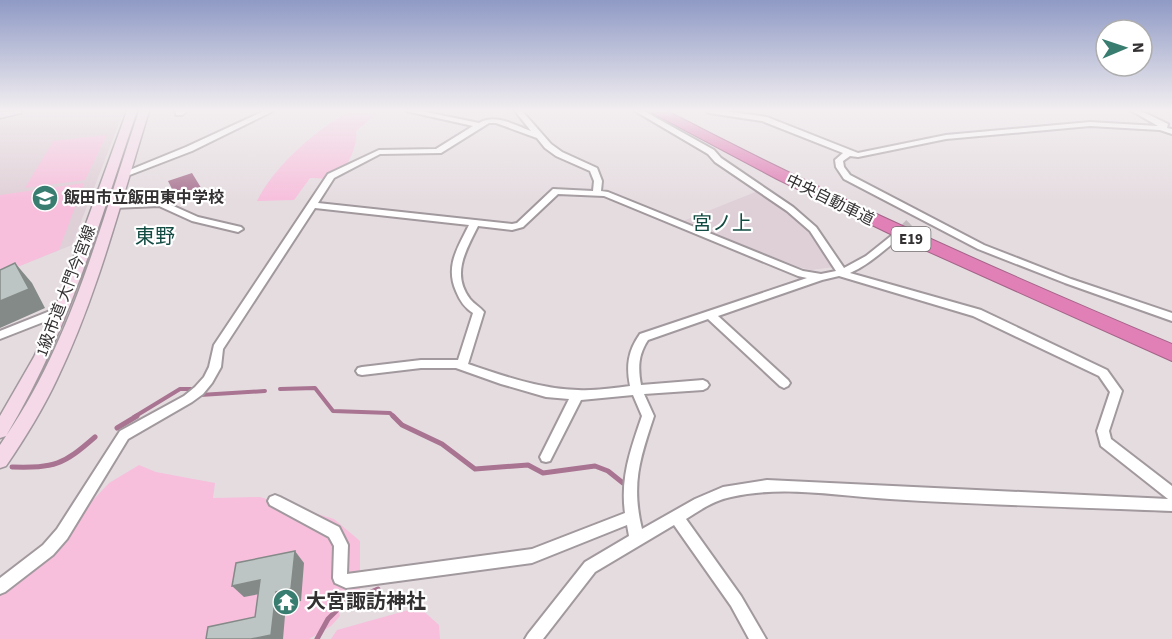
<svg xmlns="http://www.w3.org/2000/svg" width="1172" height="639" font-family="'Source Sans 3','Noto Sans JP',sans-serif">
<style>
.built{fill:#dfcfd6}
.green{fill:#f7bfdc}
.water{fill:#a97491}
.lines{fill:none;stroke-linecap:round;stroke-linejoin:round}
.stream-far1{stroke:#a97491;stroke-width:4}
.stream{stroke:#a97491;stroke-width:5}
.street-tunnel{stroke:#c2babd;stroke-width:8;stroke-dasharray:8 4;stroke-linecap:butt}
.street-casing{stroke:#a1999d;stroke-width:4}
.secondary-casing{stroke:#a1999d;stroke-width:3}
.highway-casing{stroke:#a46488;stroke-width:2}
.street{fill:#fff;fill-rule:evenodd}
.secondary{fill:#f6d9e9;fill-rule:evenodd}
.highway{fill:#e080b6;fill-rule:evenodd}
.shaded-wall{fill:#848a88}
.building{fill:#bcc5c3;stroke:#848a88;stroke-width:1.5}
.labels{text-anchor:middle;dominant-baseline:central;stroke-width:4.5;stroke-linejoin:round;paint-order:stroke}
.shield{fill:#fff;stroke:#716f70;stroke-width:1.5}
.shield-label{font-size:15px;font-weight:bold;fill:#343132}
.poi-label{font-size:16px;font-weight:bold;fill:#343132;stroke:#fff;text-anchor:start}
.street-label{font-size:16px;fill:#343132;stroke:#fff}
.quarter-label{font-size:20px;fill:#124b42;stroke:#fff}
.near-poi-label{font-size:20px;font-weight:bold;fill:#343132;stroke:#fff;text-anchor:start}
</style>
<rect width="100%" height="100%" fill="#e5dce0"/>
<path class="built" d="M35,111H109L108,115L123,113L72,245L0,274V119Z
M758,191L810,231L834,267L811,270L799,267L683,221Z"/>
<path class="green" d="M349,111H380L356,131C358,145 348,170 334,177C328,180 317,178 310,178L294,200L257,201C274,166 315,131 349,111Z
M107,135L85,180L25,188L53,141Z
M84,183L59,250L0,274V195Z
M139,465L156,472L215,483L213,498L260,497L334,519L360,541V591L335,600L340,616L331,626L309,639H0V594L37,567L57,547L77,517L109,483Z
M419,607L439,625L440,639H331L337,630Z"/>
<path class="water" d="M192,173L203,191L177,199L168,181Z"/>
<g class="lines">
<path class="stream-far1" d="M280,389L315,388L333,411L390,413L394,417
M200,395L265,391
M134,417L180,389H191"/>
<path class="stream" d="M393,416L402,425L442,444L475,469L528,465L543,473L595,466L608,471L623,483
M117,428L137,416
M12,467C55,468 63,465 95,437
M317,639L328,619L343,604L378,589"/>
<path class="street-tunnel" d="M895,237L911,221"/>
<defs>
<path id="street" d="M176,111H187L182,115H176Z
M264,111H273L192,151L127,176H124L120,174L186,147Z
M406,111H421L479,123C495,113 515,125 531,131L515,111H522L551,144L562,152L597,168L602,181L601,191L608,192L803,271L821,274L836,271L810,231L787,211L715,162L708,154L635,111H644L714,150L721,158L793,207L816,227L844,268L866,256L891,236H897L899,238L897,240C882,252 868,265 850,273L981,310L1107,370L1122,391L1109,431L1111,439L1172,486V511C1078,507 984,505 890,499C837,496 783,485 731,497C715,500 700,510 686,519L741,596L766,639H749L731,606L674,525L595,572L543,639H525L528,634L585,562L629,536L627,525L532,563L346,588L335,583L333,578L334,546L329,537L270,505L268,501L270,497L275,495L280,497L339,527L348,545L347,574L532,549L625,513C620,478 631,448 642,416L633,395L581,400L550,461L546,462L542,461L540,457L569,399L546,397L501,384L456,368H421L362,375L358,374L356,371L358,368L362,367L421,360H458L473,313C465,308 460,301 456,291C445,266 458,247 469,225L315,208L223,349L221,367L212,383L203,394L192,402L128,439L67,539L53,555L5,592L0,594V578L43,545L57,529L120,431L184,396L195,387L204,377L209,367L214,345L328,174L379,150L436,149L473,126ZM489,123H496L537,138L545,148L556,156L590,171L594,181L593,191L553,189L517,223L512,224L318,203L334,178L380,154L441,153ZM558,194L604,196L798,276L807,278L640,334C628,351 626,366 630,386C613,388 595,391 578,390C540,389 504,376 468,364L484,312C480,307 474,304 470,299C451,274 466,250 478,226L512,230L523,227ZM839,276L973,316L1099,376L1110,392L1097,431L1101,446L1168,499L767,480L723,487L695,499L642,529C631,484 640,458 654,416L644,394L703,390L707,388L709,385L707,382L703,380L641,385C638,368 638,355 648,340L708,319L780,386L784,388L788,386L790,383L788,380L718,316L822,280Z
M706,111H725L767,117L858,153L946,135L1090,122L1158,126L1132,111H1141L1168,124L1167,128L1172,129V134L1160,130L1090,126L946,139L858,157L850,156L843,161L844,167L850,175L984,245L1071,279L1172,313V321L1065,283L978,249L844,179L836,167L835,160L843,153L762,121L709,113Z
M160,200L198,217L241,227L243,229L238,232L192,221L159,206L113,208L109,205L113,202Z
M60,307L64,308L65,311L64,314L0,339V331Z"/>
<path id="secondary" d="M22,111L21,113L0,118V112Z
M127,111H137C99,224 68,333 6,436C73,339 101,221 139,111H149C121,201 98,294 57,379C43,409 25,438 6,466L0,468V445L6,436L0,438V416L34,357L52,317Z"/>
<path id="highway" d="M649,111H667C832,197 1001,272 1172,344V361L905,241L777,179Z"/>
</defs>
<use href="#street" class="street-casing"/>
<use href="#secondary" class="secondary-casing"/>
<use href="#highway" class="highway-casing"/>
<use href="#street" class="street"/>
<use href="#secondary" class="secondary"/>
<use href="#highway" class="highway"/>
</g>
<path class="shaded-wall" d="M15,263L32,283L45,308L0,328V301Z
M295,551L304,563L301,601L286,604L283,639H251L276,592Z
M260,580L270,592L244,597L232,586Z"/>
<path class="building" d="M15,263L29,289L0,301V270Z
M295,551L291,589L276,592L271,635L251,639H206L208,627L255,617L260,580L232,586L236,563Z"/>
<linearGradient id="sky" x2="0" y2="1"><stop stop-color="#8f9ac5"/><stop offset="0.55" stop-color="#f3eff1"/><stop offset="1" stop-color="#f3eff1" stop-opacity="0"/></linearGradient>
<rect width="1172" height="201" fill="url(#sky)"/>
<defs>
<symbol id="school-disc" viewBox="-11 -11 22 22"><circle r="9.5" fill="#397d71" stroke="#fff"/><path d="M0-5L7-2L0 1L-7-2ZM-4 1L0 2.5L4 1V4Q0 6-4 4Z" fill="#fff"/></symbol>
<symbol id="temple-disc" viewBox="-11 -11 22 22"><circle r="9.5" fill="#397d71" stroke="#fff"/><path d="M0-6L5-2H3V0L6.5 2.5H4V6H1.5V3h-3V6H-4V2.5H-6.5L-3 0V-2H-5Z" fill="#fff"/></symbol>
</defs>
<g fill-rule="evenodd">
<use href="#school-disc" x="30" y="183" width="30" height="30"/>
<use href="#temple-disc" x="271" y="587" width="30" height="30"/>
</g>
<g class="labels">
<rect class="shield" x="891.5" y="227" width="39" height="24" rx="4.5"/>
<g class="shield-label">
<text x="911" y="239">E19</text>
</g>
<g class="poi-label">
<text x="64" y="198">飯田市立飯田東中学校</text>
</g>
<g class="street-label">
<text transform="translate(830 200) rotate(26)">中央自動車道</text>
<text transform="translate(66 291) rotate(-69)">1級市道 大門今宮線</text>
</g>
<g class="quarter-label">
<text x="722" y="224">宮ノ上</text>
<text x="155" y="237">東野</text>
</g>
<g class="near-poi-label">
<text x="306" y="602">大宮諏訪神社</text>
</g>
</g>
<g transform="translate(1124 48) rotate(88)"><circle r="28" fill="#ffffff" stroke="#aeadad" stroke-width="1.5"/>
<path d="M0-4.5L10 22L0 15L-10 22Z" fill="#397d71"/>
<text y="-9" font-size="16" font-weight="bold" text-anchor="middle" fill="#343132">N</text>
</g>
</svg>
